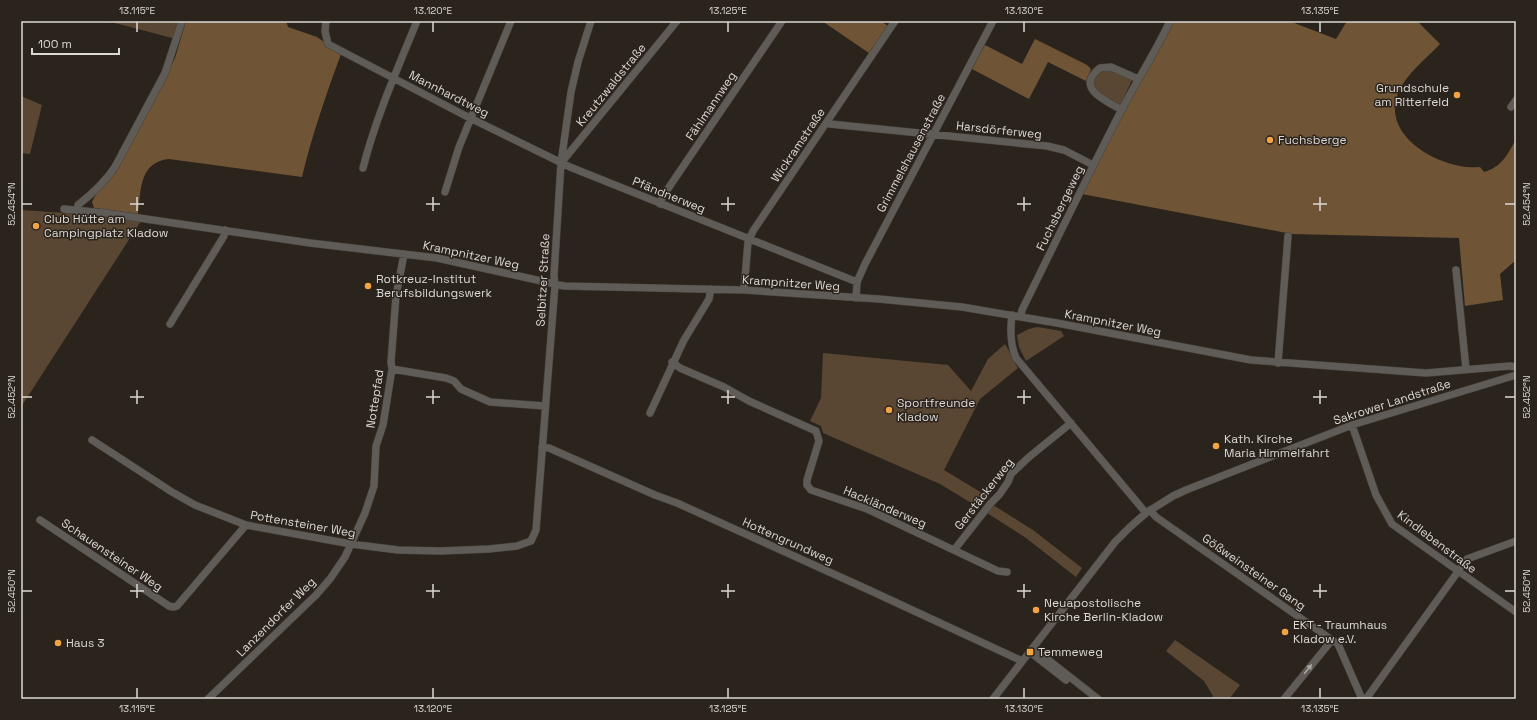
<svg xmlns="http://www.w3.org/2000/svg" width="1537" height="720" font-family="'Space Grotesk',sans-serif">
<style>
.green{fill:#594734}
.forest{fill:#705436}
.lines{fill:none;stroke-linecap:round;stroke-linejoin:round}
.minor-casing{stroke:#47413a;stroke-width:8}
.minor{stroke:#5f5c58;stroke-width:7}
.oneway{fill:#aaa6a2}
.ticks{fill:none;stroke:#dcd7d3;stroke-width:1.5}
.poi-dot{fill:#f4a344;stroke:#2b241d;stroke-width:1.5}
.labels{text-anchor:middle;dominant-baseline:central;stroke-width:3;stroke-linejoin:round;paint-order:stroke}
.street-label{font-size:12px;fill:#dcd7d3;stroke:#2b241d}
.poi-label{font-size:12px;fill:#dcd7d3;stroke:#2b241d;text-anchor:start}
.neatline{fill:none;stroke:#dcd7d3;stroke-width:1.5}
.ticks-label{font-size:10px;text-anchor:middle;fill:#dcd7d3}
</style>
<rect width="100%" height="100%" fill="#2b241d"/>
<path class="green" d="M107,21H180L176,39Z
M1101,70H1111L1132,80L1120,106L1093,90L1094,78Z
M21,96L42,105L30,154L21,153Z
M21,210L97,215L141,221L21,407Z
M1037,327L1061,331L1064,336L1026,361L1019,347L1017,335L1029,329Z
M1005,344C1010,351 1012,359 1018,368L980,399L944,470L987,496L978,507L940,484L823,433L821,426L810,421L821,398L823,353L948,365L971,391L988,359Z
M993,505L1033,530L1082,568L1076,577L1026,538L987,513Z
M1175,640L1240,685L1229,699H1211L1213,696L1204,681L1166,651Z"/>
<path class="forest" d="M186,21H286L288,27L317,37L341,54C326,95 312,135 302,177L169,159C139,162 141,190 138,214L94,208L92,202L95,196L150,106L175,58Z
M822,21H881L888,26L869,53Z
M1171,21H1289L1336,39L1347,21H1417L1440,44C1426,59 1406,74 1398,93C1380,138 1444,171 1480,167L1484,172C1502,167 1508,154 1516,139V260L1500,274L1503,300L1465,306L1459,238L1292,234L1082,194Z
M1035,39L1087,65L1091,69L1086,81L1048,62L1029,99L972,69L985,45L1022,64Z"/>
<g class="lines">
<defs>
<path id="minor" d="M326,21L325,31L328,44L464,115L570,167L857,282
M1511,107L1516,100
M1122,110C1106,101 1074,88 1100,68L1111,67L1138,79
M827,122L830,124L1047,146L1064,150L1093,165
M561,163L677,21
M363,168C376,117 397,70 417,21
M445,192L459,147L511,21
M660,204L663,196L782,21
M64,209L105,213L310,243L437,258L564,286L744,290L879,299L962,307L1057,323L1251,360L1426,373L1510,366L1516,367
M78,211V205C92,194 105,182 115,167L165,73L182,21
M1456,270L1466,369
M744,290L748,242L753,231L895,21
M856,298L857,282L865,264L993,21
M1012,315C1010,330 1010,344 1016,358L1146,513
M1021,316L1022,310C1055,243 1088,175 1122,109C1138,79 1156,51 1170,21
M170,324L224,236L225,230
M672,362L680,368L724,387L749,401L816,431L819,441L807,480V485L811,490L867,509L998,571L1007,572
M1278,363L1288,236
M392,369L446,378L454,381L461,389L490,402L545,406
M650,413L684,340L709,299L711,289
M1352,425L1376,495L1392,524L1516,612
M92,440L172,492L195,505L246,525L351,544L398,550L440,551L489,549L517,546L531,541L536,530L555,285L554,275L561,163L571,92L578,62L591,21
M542,447L549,448L655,495L677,503L869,590L1022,661
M1150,510L1156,517L1332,640L1338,644L1362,699
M40,520L169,606L173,607L177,606L246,525
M954,550L991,503L999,495L1008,482L1011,474L1029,457L1071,423
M1033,648L1098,699
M1030,652L1066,680
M208,699L316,595L330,579L345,557L365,513L374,486L376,446L383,425L392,369L391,362L396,296L404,254
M993,699L1115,542L1130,527L1146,513L1173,496L1186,490L1352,425L1516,375
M1284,699L1332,640
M1366,699L1467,559L1516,541"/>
</defs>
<use href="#minor" class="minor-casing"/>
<use href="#minor" class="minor"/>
</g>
<defs><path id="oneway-solid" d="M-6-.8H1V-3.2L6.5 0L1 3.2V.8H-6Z"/></defs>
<use class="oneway" href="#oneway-solid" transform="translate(1308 669) rotate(-51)"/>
<path class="ticks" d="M137,22V32M433,22V32M728,22V32M1024,22V32M1320,22V32M137,197V211M433,197V211M728,197V211M1024,197V211M1320,197V211M22,204H32M130,204H144M426,204H440M721,204H735M1017,204H1031M1313,204H1327M1505,204H1515M137,390V404M433,390V404M728,390V404M1024,390V404M1320,390V404M22,397H32M130,397H144M426,397H440M721,397H735M1017,397H1031M1313,397H1327M1505,397H1515M137,584V598M433,584V598M728,584V598M1024,584V598M1320,584V598M22,591H32M130,591H144M426,591H440M721,591H735M1017,591H1031M1313,591H1327M1505,591H1515M137,688V698M433,688V698M728,688V698M1024,688V698M1320,688V698"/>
<g class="poi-dot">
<circle cx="1457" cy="95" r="4"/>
<circle cx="1270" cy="140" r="4"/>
<circle cx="36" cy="226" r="4"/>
<circle cx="368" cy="286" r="4"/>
<circle cx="889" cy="410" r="4"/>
<circle cx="1216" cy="446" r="4"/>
<circle cx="1036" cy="610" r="4"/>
<circle cx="1285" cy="632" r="4"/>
<circle cx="58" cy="643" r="4"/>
<rect x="1026" y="648" width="8" height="8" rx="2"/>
</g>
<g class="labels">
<g class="street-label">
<text transform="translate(611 85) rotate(-51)">Kreutzwaldstraße</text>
<text transform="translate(449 94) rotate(27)">Mannhardtweg</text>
<text transform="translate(711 106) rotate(-56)">Fählmannweg</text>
<text transform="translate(999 130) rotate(6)">Harsdörferweg</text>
<text transform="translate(798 145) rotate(-56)">Wickramstraße</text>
<text transform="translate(911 153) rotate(-62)">Grimmelshausenstraße</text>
<text transform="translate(669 195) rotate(22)">Pfändnerweg</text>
<text transform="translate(1060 208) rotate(-64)">Fuchsbergeweg</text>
<text transform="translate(471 255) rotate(12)">Krampnitzer Weg</text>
<text transform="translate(543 280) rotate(-87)">Selbitzer Straße</text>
<text transform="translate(791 283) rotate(4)">Krampnitzer Weg</text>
<text transform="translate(1113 323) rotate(11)">Krampnitzer Weg</text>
<text transform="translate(375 399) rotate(-81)">Nottepfad</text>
<text transform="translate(1392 402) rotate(-18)">Sakrower Landstraße</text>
<text transform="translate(984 494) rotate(-52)">Gerstäckerweg</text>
<text transform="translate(885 507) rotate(23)">Hackländerweg</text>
<text transform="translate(303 524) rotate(10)">Pottensteiner Weg</text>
<text transform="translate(788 541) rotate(24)">Hottengrundweg</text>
<text transform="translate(1437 542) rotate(37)">Kindlebenstraße</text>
<text transform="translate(112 555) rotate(34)">Schauensteiner Weg</text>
<text transform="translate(1254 572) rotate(35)">Gößweinsteiner Gang</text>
<text transform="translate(276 617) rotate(-45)">Lanzendorfer Weg</text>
</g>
<g class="poi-label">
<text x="1449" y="88" text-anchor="end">Grundschule<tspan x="1449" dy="14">am Ritterfeld</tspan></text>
<text x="1278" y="140">Fuchsberge</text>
<text x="44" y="219">Club Hütte am<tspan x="44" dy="14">Campingplatz Kladow</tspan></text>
<text x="376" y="279">Rotkreuz-Institut<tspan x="376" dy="14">Berufsbildungswerk</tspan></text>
<text x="897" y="403">Sportfreunde<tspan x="897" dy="14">Kladow</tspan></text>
<text x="1224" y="439">Kath. Kirche<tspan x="1224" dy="14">Maria Himmelfahrt</tspan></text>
<text x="1044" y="603">Neuapostolische<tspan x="1044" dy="14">Kirche Berlin-Kladow</tspan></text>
<text x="1293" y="625">EKT - Traumhaus<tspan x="1293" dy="14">Kladow e.V.</tspan></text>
<text x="66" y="643">Haus 3</text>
<text x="1038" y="652">Temmeweg</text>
</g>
</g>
<rect width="1537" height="720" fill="none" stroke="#2b241d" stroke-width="44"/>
<path d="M32 48v6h87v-6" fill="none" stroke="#dcd7d3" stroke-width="2"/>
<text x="38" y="48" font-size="12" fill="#dcd7d3" stroke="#2b241d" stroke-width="3" paint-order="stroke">100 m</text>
<rect x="22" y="22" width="1493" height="676" class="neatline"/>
<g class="ticks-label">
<text x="137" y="14">13.115°E</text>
<text x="433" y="14">13.120°E</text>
<text x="728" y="14">13.125°E</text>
<text x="1024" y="14">13.130°E</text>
<text x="1320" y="14">13.135°E</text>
<text transform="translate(11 204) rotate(-90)" y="4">52.454°N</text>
<text transform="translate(1526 204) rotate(-90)" y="4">52.454°N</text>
<text transform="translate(11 397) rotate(-90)" y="4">52.452°N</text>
<text transform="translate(1526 397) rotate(-90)" y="4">52.452°N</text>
<text transform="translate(11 591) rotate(-90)" y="4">52.450°N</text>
<text transform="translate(1526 591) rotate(-90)" y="4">52.450°N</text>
<text x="137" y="712">13.115°E</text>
<text x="433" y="712">13.120°E</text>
<text x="728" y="712">13.125°E</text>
<text x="1024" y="712">13.130°E</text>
<text x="1320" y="712">13.135°E</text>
</g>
</svg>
